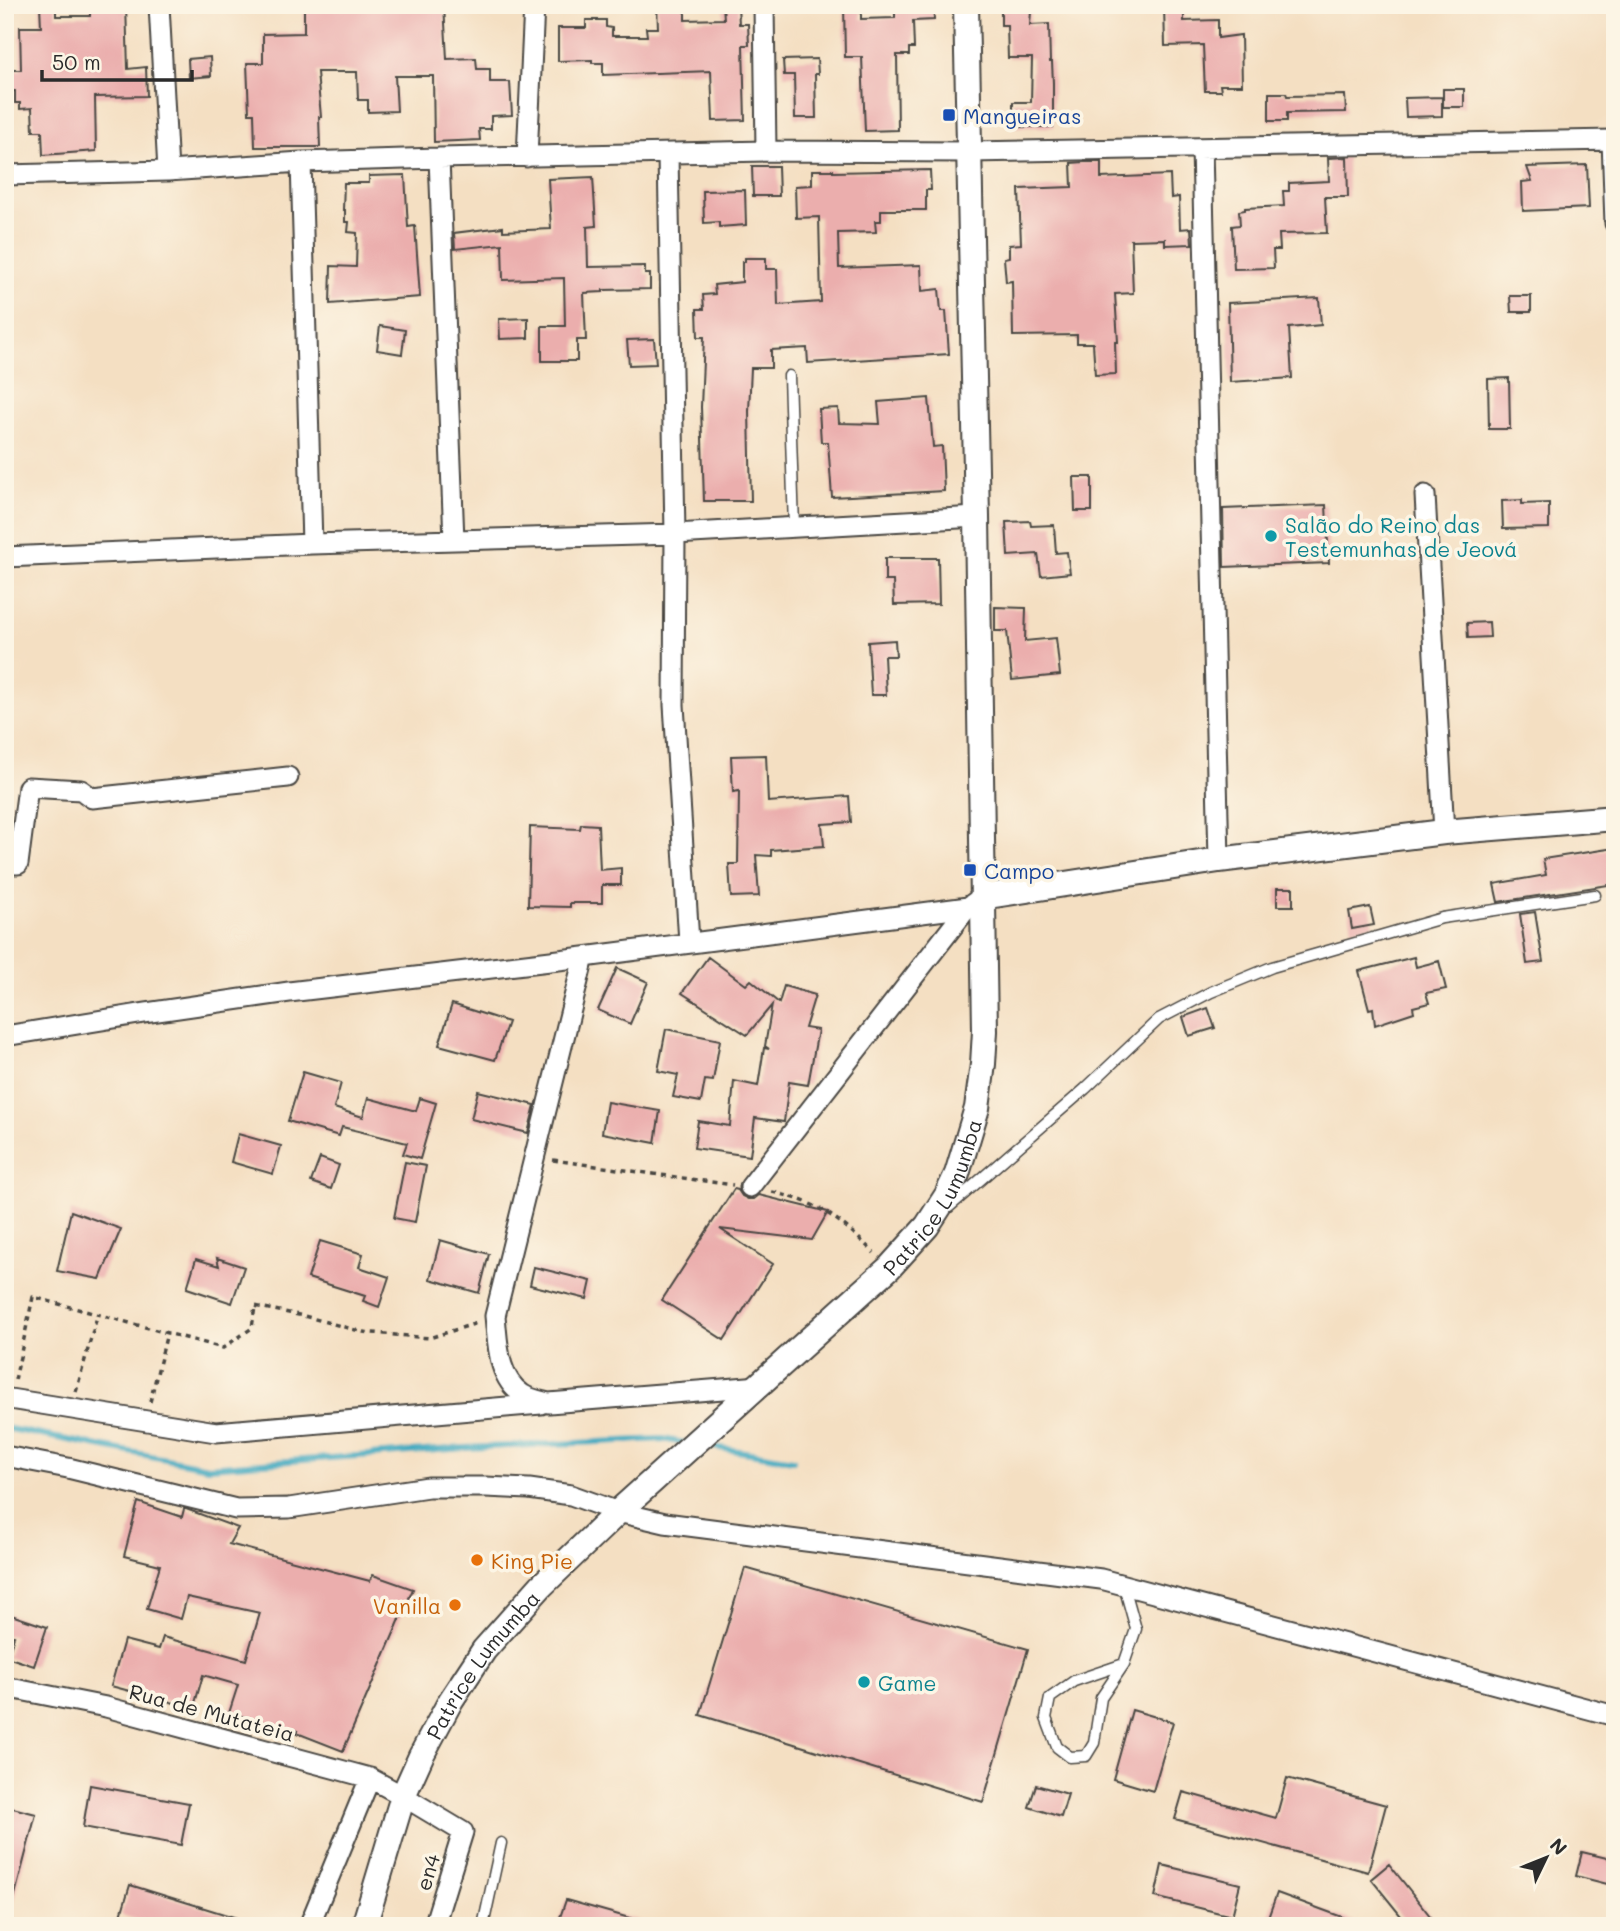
<svg xmlns="http://www.w3.org/2000/svg" width="1620" height="1931" font-family="Mali,sans-serif">
<style>
.lines{fill:none;stroke-linecap:round;stroke-linejoin:round}
.stream{stroke:#40a9c0;stroke-width:6}
.building{fill:#ebaead}
.service-casing{stroke:#494642;stroke-width:13}
.minor-casing{stroke:#494642;stroke-width:23}
.tertiary-casing{stroke:#494642;stroke-width:28}
.path{stroke:#494642;stroke-width:3.5;stroke-dasharray:5 5;stroke-linecap:butt}
.service{stroke:#fff;stroke-width:10}
.minor{stroke:#fff;stroke-width:19}
.tertiary{stroke:#fff;stroke-width:24}
.transit-dot{fill:#1a4fb4;stroke:#fcf5e5;stroke-width:2.5}
.culture-dot{fill:#0f9aa8;stroke:#fcf5e5;stroke-width:2.5}
.food-dot{fill:#e8710a;stroke:#fcf5e5;stroke-width:2.5}
.labels{text-anchor:middle;dominant-baseline:central;stroke-width:7;stroke-linejoin:round;paint-order:stroke}
.transit-label{font-size:21px;fill:#164399;stroke:#fcf5e5;text-anchor:start}
.culture-label{font-size:21px;fill:#0d838f;stroke:#fcf5e5;text-anchor:start}
.street-label{font-size:21px;fill:#2b2b2b;stroke:#fcf5e5}
.food-label{font-size:21px;fill:#c56008;stroke:#fcf5e5;text-anchor:start}
</style>
<rect width="100%" height="100%" fill="#fcf5e5"/>
<filter id="ink" filterUnits="userSpaceOnUse"><feTurbulence type="fractalNoise" baseFrequency=".0143" numOctaves="2"/><feDisplacementMap in="SourceGraphic" scale="14" xChannelSelector="R" yChannelSelector="G"/><feConvolveMatrix kernelMatrix="1 2 1 2 8 2 1 2 1" color-interpolation-filters="sRGB"/></filter>
<filter id="wash" filterUnits="userSpaceOnUse"><feTurbulence type="fractalNoise" baseFrequency=".00686" numOctaves="4" result="noise"/><feDisplacementMap in="SourceGraphic" scale="28" xChannelSelector="R" yChannelSelector="G"/><feGaussianBlur stdDeviation="1.57" result="paint"/><feColorMatrix in="noise" values="0 0 0 0 0 0 0 0 0 0 0 0 0 0 0 0 0 1.4 0 .05"/><feComposite in="paint" operator="in"/></filter>
<g filter="url(#wash)">
<rect width="100%" height="100%" fill="#f4dfc2"/>
<g class="lines">
<path class="stream" d="M5,1428L208,1467L465,1448L663,1439L684,1443
M702,1445L793,1460"/>
</g>
<g id="blocks">
<path class="building" d="M40,5H56V16H90V5H126L128,69L146,67L147,96L95,97L96,151L43,155L42,131H33L32,108L20,109V103H15V91H5V70H21L20,27H41Z
M304,5H444L447,59L476,58L477,69H490V82H510L512,115L491,116V129H479L480,140L434,142L433,76H395L397,111L368,112V100H358L357,72H317L321,117H319L320,147H255L254,113H249L247,63H263V34L304,33Z
M657,5H685V20L724,19L723,5H738L739,24H748L749,45H743L745,120L713,121L711,71L603,75V63H592V60L558,61V28H586V20H606V27L612,28V36H647L646,28H658Z
M844,5H861V19L895,18V5H933L934,20L913,21L914,48H909V55H897L898,130L865,131L862,57H845Z
M1164,5H1184V21L1218,20V38L1241,35L1242,85H1220L1221,91H1205L1203,45L1165,46Z
M1001,8L1031,11L1030,25L1049,24L1050,62H1052L1053,83V127H1013V102H1031L1032,58H1008L1007,25H1001Z
M210,57L211,76L189,78L188,59Z
M817,59L818,74H815L816,118H795L794,75H784L783,60Z
M1443,89H1464V107H1443Z
M1269,93H1286L1287,96L1345,95L1346,112L1287,113V121H1269Z
M1442,97V116L1406,117L1405,98Z
M1347,157L1348,197H1325L1327,233L1279,234L1280,250H1273L1274,268L1234,269L1232,226L1240,225L1239,211L1245,210V208L1284,206L1283,191H1289V183L1329,181L1328,158Z
M1084,162H1101V178L1170,175L1171,198L1179,197L1180,229L1191,228L1192,244L1165,245V239L1131,240L1133,293L1115,294L1118,342H1115L1116,374L1095,375L1093,343H1077V335L1013,336L1012,281L1006,282L1004,258L1009,257V245L1021,244L1019,189L1072,187L1071,163Z
M1587,165L1589,208L1523,211L1522,182L1532,181L1527,167Z
M752,166H778L779,196H753Z
M812,170H833V172L930,170L931,190H926V210H881V221H875L876,232L838,233L839,268L921,265L922,291L939,289L941,311H946L949,354L808,363L807,348L771,350V368H751L749,411L751,501H704L701,407L704,337H698L697,309H704L703,295L715,294L714,285L742,282V262H745V258H766V269H777L778,305L821,302L819,217L796,218L795,186L812,185Z
M405,175L408,227L415,226L420,297L330,304L331,266L356,267L357,233L348,232L349,222H345V210H343L344,183H369V176Z
M593,177L596,226L587,227L588,267L645,266V274H650V289L603,290V292L584,293L586,340H577V361H542V326H565L564,278L503,280L502,244L455,249L454,233L503,227V231L551,229L548,179Z
M745,190L746,225L719,227V222L704,223L703,191Z
M1510,296H1531V312H1511Z
M1319,298L1321,325L1289,328L1292,378L1230,382L1228,303Z
M528,318V338L500,339L499,319Z
M380,326L405,330L402,354L377,350Z
M654,339L656,364L629,365L627,340Z
M1509,378L1510,429H1489L1488,379Z
M929,398L933,447L942,446L944,491L832,497L828,442H821L819,409L838,408L839,423L880,424L878,402Z
M1074,477H1092V511H1075Z
M1522,500V504L1549,503V528L1503,529L1502,501Z
M1326,505L1329,563L1224,567L1223,509Z
M1030,521L1031,526L1054,525L1056,553L1067,552L1070,573L1041,576L1038,554L1008,556L1006,522Z
M885,558H938L939,604L894,605L893,581H885Z
M995,607L1026,608L1025,641L1056,638L1060,675L1012,680L1007,631H995Z
M1489,622L1490,637L1468,638L1467,623Z
M895,640L896,656H884L886,695H871L868,642Z
M766,755L768,802L849,796L851,822L822,824L824,846L771,850V856L756,855L759,896L731,897L729,864H738L739,791L733,792L731,756Z
M581,824L598,825L600,870L621,868V885H602V903H570V907L528,906L530,827L580,829Z
M1615,848V884L1498,902L1494,884L1546,875L1543,859Z
M1277,888H1293V906H1277Z
M1370,907L1374,925L1352,929L1349,911Z
M1535,912L1543,962L1527,964L1520,914Z
M708,957L746,985L751,980L779,1003L784,986L815,995L805,1028L818,1030L808,1085L789,1082L784,1122L755,1118L750,1156L694,1148L698,1121L730,1126L734,1081L758,1086L764,1048L769,1049L765,1046L772,1005L747,1035L682,993Z
M1414,957L1416,967L1439,961L1446,989L1426,993L1429,1003L1413,1007L1414,1012L1375,1025L1373,1008L1369,1009L1359,971Z
M617,968L648,982L630,1024L598,1010Z
M452,1004L508,1022L495,1060L439,1045Z
M1208,1008L1215,1028L1189,1036L1183,1017Z
M666,1029L720,1040L713,1081L705,1080L701,1102L673,1097L678,1075L658,1071Z
M303,1072L341,1083L334,1108L363,1117L368,1098L416,1111L420,1098L436,1103L420,1159L403,1154L407,1143L342,1127L339,1136L288,1121Z
M478,1091L535,1105L528,1133L471,1119Z
M607,1102L660,1111L655,1143L602,1133Z
M238,1134L281,1146L273,1174L231,1162Z
M320,1158L339,1165L331,1189L311,1182Z
M405,1162L426,1166L415,1222L394,1218Z
M734,1189L738,1190L742,1196L748,1199H754L759,1195L828,1212L812,1240L720,1229L773,1264L724,1340L662,1300Z
M71,1211L121,1229L100,1279L57,1271Z
M440,1240L489,1254L479,1293L430,1279Z
M320,1241L363,1254L359,1267L389,1277L379,1307L363,1301L365,1296L308,1278Z
M217,1258L244,1267L232,1303L187,1288L196,1259L219,1266Z
M534,1267L591,1281L587,1299L530,1285Z
M138,1502L182,1517L184,1509H186L238,1528L229,1544L370,1581L373,1575L413,1589L343,1751L297,1733L298,1731L229,1713L238,1685L203,1675L195,1703L178,1704L111,1686L124,1640L159,1649L163,1637L246,1660L260,1613L187,1597L181,1619L147,1609L160,1565L124,1556Z
M745,1568L1028,1649L983,1802L700,1715Z
M5,1613L47,1627L34,1666L7,1657L14,1636L5,1635Z
M1132,1710L1173,1722L1153,1791L1113,1779Z
M1287,1778L1386,1805L1368,1872L1175,1819L1183,1792L1276,1818Z
M90,1785L189,1803L181,1845L83,1827Z
M1036,1785L1068,1794L1061,1817L1029,1807Z
M5,1806L36,1814L11,1910H5Z
M1582,1852L1615,1860V1886L1576,1876Z
M1389,1864L1438,1926H1409L1371,1879Z
M1162,1865L1240,1884L1232,1916L1155,1897Z
M130,1885L250,1922V1926H157L121,1915Z
M1277,1893L1361,1924V1926H1288L1268,1918Z
M566,1900L640,1921L639,1926H557Z"/>
</g>
</g>
<g filter="url(#ink)">
<use href="#blocks" fill-opacity="0" stroke="#494642" stroke-width="2"/>
<g class="lines">
<defs>
<path id="service" d="M789,376L794,527
M949,1207L1085,1089L1159,1019L1211,992L1272,967L1442,918L1595,895
M1124,1586L1136,1629L1124,1664L1074,1681L1050,1698L1046,1718L1057,1747L1070,1757L1086,1756L1094,1743L1101,1698L1124,1664
M483,1926L501,1843"/>
<path id="minor" d="M159,5L168,171
M764,5L766,151
M1612,140L1615,223
M1202,148L1219,860
M668,155L675,534L674,705L689,942
M527,157L534,5
M439,158L454,540
M301,162L312,544
M5,175L168,171L301,162L439,158L766,151L970,152L1615,140
M1425,495L1444,832
M5,557L312,544L675,534L977,517
M5,864H18L28,787L81,790L92,798L288,777
M584,957L495,1316C498,1343 497,1377 522,1394C529,1399 541,1401 549,1403L760,1386
M5,1036L145,1013L289,992L584,957L968,907L982,897
M750,1187L968,907
M10,1399L216,1432L541,1404
M5,1456L68,1468L236,1509L289,1508L428,1487H486L529,1489L571,1495L618,1512L665,1523L1101,1579L1615,1716
M5,1687L106,1707L370,1778L403,1796L463,1832L434,1926
M309,1926L370,1778"/>
<g id="tertiary">
<path d="M982,897L1219,860L1444,832L1615,818"/>
<path id="s1" d="M364,1926L403,1796L421,1756L451,1700L484,1650L541,1586L618,1512L863,1291L889,1268L927,1226L947,1195L957,1174L977,1108L983,1064L985,1031L977,517L966,5"/>
</g>
</defs>
<use href="#service" class="service-casing"/>
<use href="#minor" class="minor-casing"/>
<use href="#tertiary" class="tertiary-casing"/>
<path class="path" d="M553,1160L733,1185
M772,1192C819,1202 840,1219 874,1253
M15,1380L33,1297L223,1348L252,1328L255,1306L304,1316L363,1332L429,1338L477,1323
M76,1392L98,1313
M150,1402L167,1333"/>
<use href="#service" class="service"/>
<use href="#minor" class="minor"/>
<use href="#tertiary" class="tertiary"/>
</g>
</g>
<g class="transit-dot">
<rect x="942" y="108" width="14" height="14" rx="3.5"/>
<rect x="963" y="863" width="14" height="14" rx="3.5"/>
</g>
<g class="culture-dot">
<circle cx="1271" cy="536" r="7"/>
<circle cx="864" cy="1682" r="7"/>
</g>
<g class="food-dot">
<circle cx="477" cy="1560" r="7"/>
<circle cx="455" cy="1605" r="7"/>
</g>
<g class="labels">
<g class="transit-label">
<text x="963" y="115">Mangueiras</text>
<text x="984" y="870">Campo</text>
</g>
<g class="culture-label">
<text x="1285" y="524">Salão do Reino das<tspan x="1285" dy="24">Testemunhas de Jeová</tspan></text>
<text x="878" y="1682">Game</text>
</g>
<g class="street-label">
<text stroke="none"><textPath href="#s1" startOffset="945">Patrice Lumumba</textPath></text>
<text stroke="none"><textPath href="#s1" startOffset="290">Patrice Lumumba</textPath></text>
<text transform="translate(212 1712) rotate(15)">Rua de Mutateia</text>
<text transform="translate(427 1872) rotate(-73)">en4</text>
</g>
<g class="food-label">
<text x="491" y="1560">King Pie</text>
<text x="441" y="1605" text-anchor="end">Vanilla</text>
</g>
</g>
<rect width="1620" height="1931" fill="none" stroke="#fcf5e5" stroke-width="28"/>
<g transform="translate(1546 1858) rotate(47)" stroke="#fcf5e5" stroke-width="5" paint-order="stroke">
<path d="M0-5L12 26L0 18L-12 26Z" fill="#2b2b2b"/>
<text y="-10" font-size="19" font-weight="bold" text-anchor="middle" fill="#2b2b2b">N</text>
</g>
<path d="M42 70v10h150v-10" fill="none" stroke="#2b2b2b" stroke-width="3.5"/>
<text x="52" y="70" font-size="21" fill="#2b2b2b" stroke="#fcf5e5" stroke-width="5" paint-order="stroke">50 m</text>
</svg>
